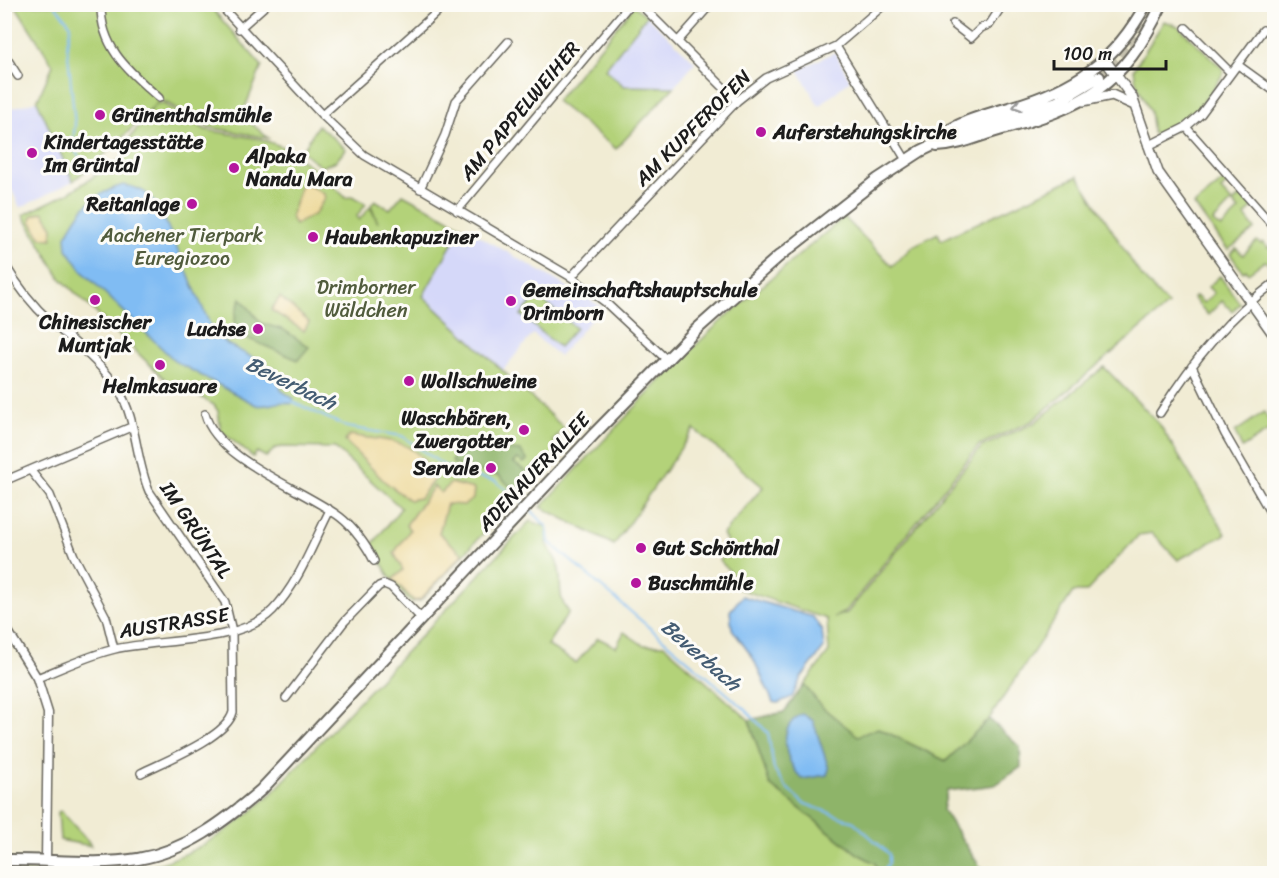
<svg xmlns="http://www.w3.org/2000/svg" width="1279" height="878" font-family="Sriracha,sans-serif">
<style>
.built{fill:#d5d8f9}
.green{fill:#b3d279;stroke:#68774a;stroke-width:1.5}
.forest{fill:#8eb469;stroke:#556842;stroke-width:1.5}
.sand{fill:#eeda9e;stroke:#857b5d;stroke-width:1.5}
.water{fill:#80bcf3;stroke:#4e6c88;stroke-width:1.5}
.lines{fill:none;stroke-linecap:round;stroke-linejoin:round}
.stream{stroke:#80bcf3;stroke-width:2}
.primary-tunnel{stroke:#c6c2af;stroke-width:10;stroke-dasharray:10 5;stroke-linecap:butt}
.minor-casing{stroke:#67655c;stroke-width:10}
.tertiary-casing{stroke:#67655c;stroke-width:11}
.secondary-casing{stroke:#67655c;stroke-width:12}
.primary-casing{stroke:#67655c;stroke-width:14}
.minor{stroke:#fff;stroke-width:7}
.tertiary{stroke:#fff;stroke-width:8}
.secondary{stroke:#fff;stroke-width:9}
.primary{stroke:#fff;stroke-width:10}
.oneway{stroke:#999}
.poi-dot{fill:#b5179e;stroke:#fdfcf7;stroke-width:2}
.labels{text-anchor:middle;dominant-baseline:central;stroke-width:6;stroke-linejoin:round;paint-order:stroke}
.street-label{font-size:20px;fill:#1c1c1c;stroke:#fdfcf7}
.poi-label{font-size:20px;font-weight:bold;fill:#1c1c1c;stroke:#fdfcf7;text-anchor:start}
.park-label{font-size:20px;fill:#515c3d;stroke:#fdfcf7}
.water-label{font-size:21px;font-style:italic;fill:#445c72;stroke:#fdfcf7}
</style>
<rect width="100%" height="100%" fill="#fdfcf7"/>
<filter id="ink" filterUnits="userSpaceOnUse"><feTurbulence type="fractalNoise" baseFrequency=".0167" numOctaves="2"/><feDisplacementMap in="SourceGraphic" scale="12" xChannelSelector="R" yChannelSelector="G"/><feConvolveMatrix kernelMatrix="1 2 1 2 8 2 1 2 1" color-interpolation-filters="sRGB"/></filter>
<filter id="wash" filterUnits="userSpaceOnUse"><feTurbulence type="fractalNoise" baseFrequency=".008" numOctaves="4" result="noise"/><feDisplacementMap in="SourceGraphic" scale="24" xChannelSelector="R" yChannelSelector="G"/><feGaussianBlur stdDeviation="1.35" result="paint"/><feColorMatrix in="noise" values="0 0 0 0 0 0 0 0 0 0 0 0 0 0 0 0 0 1.4 0 .05"/><feComposite in="paint" operator="in"/></filter>
<g filter="url(#wash)">
<rect width="100%" height="100%" fill="#f1ecd4"/>
<path class="built" d="M647,16L695,62L674,87L624,86L604,68Z
M835,52L850,80L819,106L798,70Z
M37,101L73,181L20,208L12,190L5,192L4,125L7,124L5,110Z
M462,226L602,307L559,356L533,334L503,370L423,296Z"/>
<path class="green" d="M15,5H209L262,66L242,115L268,138L208,127L160,99L156,104L162,103L206,130L261,139L283,147L319,172L346,198L352,196L366,204L357,216L359,220L370,207L378,223L371,205L375,200L390,209L403,194L462,226L423,296L564,428L553,441L561,450L420,601L411,602L396,587L371,546L401,508L335,448L282,447L276,448L266,457L257,452L253,457L221,431L218,411L214,405L180,385L175,389L61,279L23,215L70,192L124,157L123,147L154,106L110,150L73,181L37,101L53,65Z
M634,6L647,16L605,69L624,86L674,87L616,149L556,101Z
M1164,21L1178,26L1223,69V74C1210,95 1183,133 1157,136L1153,133L1150,112L1136,82L1134,69Z
M318,125L346,149L336,161L321,167L302,151Z
M1078,176L1139,273L1168,305L1032,421L979,445L845,612L834,617L847,613L981,447L1034,423L1104,367L1160,425L1226,534L1178,560L1152,533L1139,535L1086,592H1073L989,719L946,761L878,728L858,737L822,707L804,685L829,652L827,619L739,589L738,580L719,560L732,552L723,534L763,487L694,429L614,545L541,507L674,366L721,321L844,217L892,266L913,246L938,233L941,240Z
M1227,178L1230,181L1221,190L1232,202L1213,222L1221,228L1239,210L1233,203L1243,193L1254,205L1245,216L1255,229L1228,250L1194,205Z
M1257,241L1261,244L1263,242L1268,248L1270,246L1274,252V259L1269,264L1265,261L1248,273L1246,270L1243,272L1230,254L1236,248L1243,255Z
M1220,276L1240,304L1232,311L1222,301L1208,315L1193,298L1196,296L1204,303L1214,293L1208,287Z
M537,296L576,328L559,347L521,315Z
M1264,412L1273,428L1242,448L1235,432Z
M530,521L547,527C545,547 549,546 557,562C564,580 555,597 569,612L547,645L576,663L598,638L616,647L624,632L643,645H664L749,720L770,785L858,854L875,863L879,873L13,874V871C49,872 98,876 133,870C187,861 233,830 272,793Z
M61,811L88,841L91,846L60,840L58,812Z"/>
<path class="forest" d="M241,298L261,323L284,330L309,347L298,360L249,339L234,328L236,312Z
M460,443L477,447L521,451L527,460L524,463L518,459L514,463L527,472L536,466L541,472L519,495L499,476L454,464L452,461Z
M804,685L822,707L858,736L878,728L946,761L989,719L1020,747L1021,767L995,785L947,791L943,810L984,873H879L875,863L858,854L770,785L749,720L784,712Z"/>
<path class="sand" d="M302,181L324,194L325,198L315,214L295,225L291,217Z
M43,212L53,227L52,239L41,238L31,221L32,216Z
M280,297L309,322L304,331L271,310Z
M350,435C390,443 413,435 435,478L420,498L409,500L384,481L345,441Z
M451,483L474,489L473,499L464,505L447,504L439,533L463,554L420,600L414,601L393,579L403,570L394,553L410,530L406,525L434,486L441,493Z"/>
<path class="water" d="M123,185C143,188 150,194 161,211L211,327L227,344L276,370L281,390L294,399L291,404C277,399 270,408 256,405L176,362L84,273L67,249L66,236C82,207 90,195 123,185Z
M742,596L813,617L822,630L824,648L801,678L792,697L778,703L773,702L753,658L732,629L730,611Z
M803,714L813,721L829,769L827,775L802,779C785,762 775,726 803,714Z"/>
<g class="lines">
<path class="stream" d="M54,4L71,25L67,44L75,125L73,140L76,152L82,162
M291,401L347,427L402,436L443,465L467,475L495,481L525,504
M529,508L547,527L549,542L745,709L768,733L774,769L785,786L803,803L854,822L889,854V863L881,874"/>
</g>
</g>
<g filter="url(#ink)">
<g class="lines">
<path class="primary-tunnel" d="M1099,77L1130,47L1155,4"/>
<defs>
<path id="minor" d="M101,4C100,48 129,71 159,98
M219,4L322,115L364,155L571,277L605,302L667,360
M640,4L737,101
M953,24L971,38L981,28L990,24L1003,4
M1186,28L1231,73
M239,29L267,4
M679,40L711,4
M836,46L906,160
M4,54L18,76
M1238,65L1274,91
M322,115L446,4
M1186,127L1274,227
M1148,146L1186,127L1201,114L1263,30
M420,189L445,135L456,101L508,42
M457,211L630,4
M4,263C17,285 31,304 50,321C73,342 101,362 118,389C137,419 135,458 149,491L225,602L232,631L233,712C227,737 165,761 141,773
M571,277L737,101L766,78L836,46L885,4
M1192,366L1225,434L1274,519
M1160,413C1191,363 1227,318 1274,283
M205,414C217,460 303,489 340,517C353,527 367,546 374,561
M31,471L50,495L74,556L106,617L114,649
M4,481L131,427
M37,678C63,668 89,655 115,649C159,639 241,644 273,610C299,583 313,543 330,510
M286,698L344,622L379,586L384,584L391,587L421,618"/>
<path id="tertiary" d="M4,625L37,678L48,713L46,860"/>
<path id="secondary" d="M1105,60L1132,97L1158,172L1274,335
M1083,101L1112,95L1134,105"/>
<path id="primary" d="M937,139C959,121 985,115 1012,107C1074,89 1115,62 1146,4
M937,146C959,145 978,136 999,130C1085,106 1122,88 1162,4
M4,860C48,859 94,866 138,859C186,851 225,821 261,790L594,434L697,329L778,257L878,179L921,151L954,135L1057,102L1099,77"/>
</defs>
<use href="#minor" class="minor-casing"/>
<use href="#tertiary" class="tertiary-casing"/>
<use href="#secondary" class="secondary-casing"/>
<use href="#primary" class="primary-casing"/>
<use href="#minor" class="minor"/>
<use href="#tertiary" class="tertiary"/>
<use href="#secondary" class="secondary"/>
<use href="#primary" class="primary"/>
</g>
<defs><path id="oneway-chevron" d="M-2-3.5L2.5 0L-2 3.5" fill="none" stroke-width="1.6" stroke-linecap="round" stroke-linejoin="round" transform="scale(1.5)"/></defs>
<use class="oneway" href="#oneway-chevron" transform="translate(1017 106) rotate(164)"/>
</g>
<g class="poi-dot">
<circle cx="100" cy="115" r="6"/>
<circle cx="761" cy="132" r="6"/>
<circle cx="32" cy="153" r="6"/>
<circle cx="234" cy="168" r="6"/>
<circle cx="192" cy="204" r="6"/>
<circle cx="313" cy="237" r="6"/>
<circle cx="95" cy="300" r="6"/>
<circle cx="511" cy="301" r="6"/>
<circle cx="258" cy="329" r="6"/>
<circle cx="160" cy="365" r="6"/>
<circle cx="409" cy="381" r="6"/>
<circle cx="524" cy="430" r="6"/>
<circle cx="491" cy="468" r="6"/>
<circle cx="641" cy="548" r="6"/>
<circle cx="636" cy="583" r="6"/>
</g>
<g class="labels">
<g class="street-label">
<text transform="translate(520 111) rotate(-50)">AM PAPPELWEIHER</text>
<text transform="translate(693 128) rotate(-45)">AM KUPFEROFEN</text>
<text transform="translate(534 472) rotate(-47)">ADENAUERALLEE</text>
<text transform="translate(196 530) rotate(56)">IM GRÜNTAL</text>
<text transform="translate(174 623) rotate(-9)">AUSTRASSE</text>
</g>
<g class="poi-label">
<text x="112" y="115">Grünenthalsmühle</text>
<text x="773" y="132">Auferstehungskirche</text>
<text x="44" y="142">Kindertagesstätte<tspan x="44" dy="23">Im Grüntal</tspan></text>
<text x="246" y="156">Alpaka<tspan x="246" dy="23">Nandu Mara</tspan></text>
<text x="180" y="204" text-anchor="end">Reitanlage</text>
<text x="325" y="237">Haubenkapuziner</text>
<text x="523" y="290">Gemeinschaftshauptschule<tspan x="523" dy="23">Drimborn</tspan></text>
<text x="95" y="322" text-anchor="middle">Chinesischer<tspan x="95" dy="23">Muntjak</tspan></text>
<text x="246" y="329" text-anchor="end">Luchse</text>
<text x="421" y="381">Wollschweine</text>
<text x="160" y="386" text-anchor="middle">Helmkasuare</text>
<text x="512" y="418" text-anchor="end">Waschbären,<tspan x="512" dy="23">Zwergotter</tspan></text>
<text x="479" y="468" text-anchor="end">Servale</text>
<text x="653" y="548">Gut Schönthal</text>
<text x="648" y="583">Buschmühle</text>
</g>
<g class="park-label">
<text x="182" y="235">Aachener Tierpark<tspan x="182" dy="23">Euregiozoo</tspan></text>
<text x="366" y="287">Drimborner<tspan x="366" dy="23">Wäldchen</tspan></text>
</g>
<g class="water-label">
<text transform="translate(291 383) rotate(26)">Beverbach</text>
<text transform="translate(701 655) rotate(41)">Beverbach</text>
</g>
</g>
<rect width="1279" height="878" fill="none" stroke="#fdfcf7" stroke-width="24"/>
<path d="M1054 60v9h112v-9" fill="none" stroke="#1c1c1c" stroke-width="3"/>
<text x="1063" y="60" font-size="18" fill="#1c1c1c" stroke="#fdfcf7" stroke-width="4.5" paint-order="stroke">100 m</text>
</svg>
